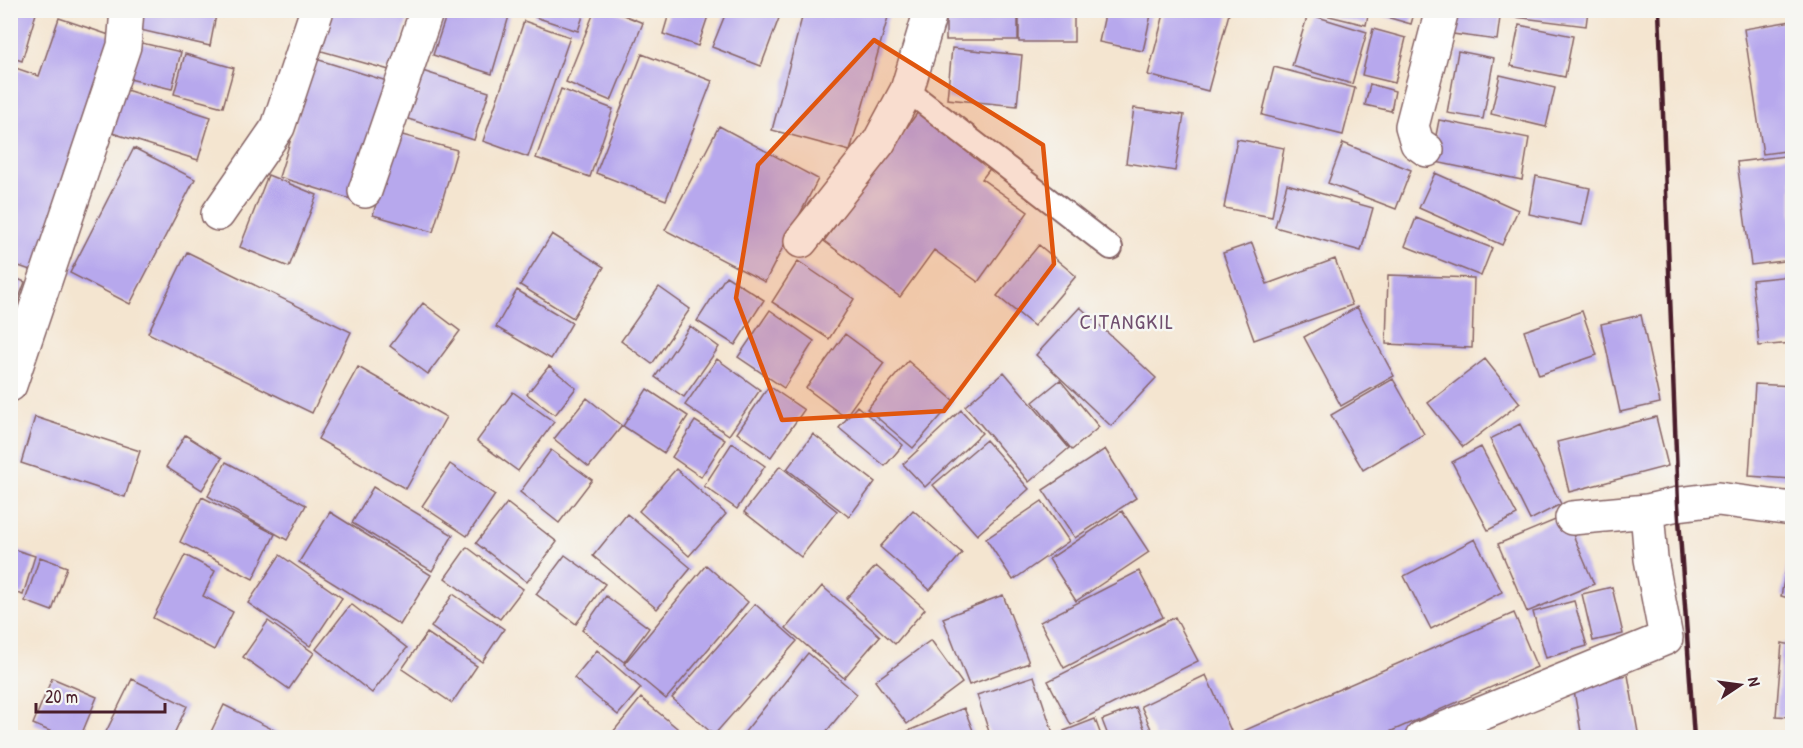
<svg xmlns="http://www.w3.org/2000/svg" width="1803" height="748" font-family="'Patrick Hand',sans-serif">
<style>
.building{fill:#b7a8ed}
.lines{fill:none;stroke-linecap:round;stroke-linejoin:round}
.service-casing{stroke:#866465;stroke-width:26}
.minor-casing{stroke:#866465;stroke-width:36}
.service{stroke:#fff;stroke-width:22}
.minor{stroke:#fff;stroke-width:33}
.rail{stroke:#4a1f2b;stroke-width:4.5}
.marked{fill:#e0560e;fill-opacity:0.2;stroke:#e0560e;stroke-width:4.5;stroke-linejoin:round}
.labels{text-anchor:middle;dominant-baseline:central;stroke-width:5;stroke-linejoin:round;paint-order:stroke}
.quarter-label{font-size:21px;letter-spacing:1.5px;fill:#704f6f;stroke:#f6f6f2}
</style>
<rect width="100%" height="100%" fill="#f6f6f2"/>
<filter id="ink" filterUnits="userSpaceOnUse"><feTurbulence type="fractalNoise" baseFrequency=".0167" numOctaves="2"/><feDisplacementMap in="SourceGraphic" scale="12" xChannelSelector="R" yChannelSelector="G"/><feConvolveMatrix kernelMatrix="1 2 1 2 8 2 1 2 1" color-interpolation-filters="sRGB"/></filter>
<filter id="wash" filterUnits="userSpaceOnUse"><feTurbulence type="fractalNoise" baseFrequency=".008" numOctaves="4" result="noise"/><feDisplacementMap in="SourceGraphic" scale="24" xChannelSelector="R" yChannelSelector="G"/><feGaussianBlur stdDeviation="1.35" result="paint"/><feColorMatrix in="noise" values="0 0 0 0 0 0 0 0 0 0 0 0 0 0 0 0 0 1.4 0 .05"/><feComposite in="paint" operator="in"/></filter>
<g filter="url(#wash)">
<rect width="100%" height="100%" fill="#f4e5d0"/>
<g id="blocks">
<path class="building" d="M10,10H37L22,61L10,57Z
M140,10H217L210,46L136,29Z
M329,10H410L393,71L318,50Z
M448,10H493L509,16L492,74L433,55Z
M537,10H585L578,31L535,17Z
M595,10H611L643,23L611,101L566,82Z
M670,10H710L698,46L663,34Z
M727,10H782L761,66L712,47Z
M804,10H890L850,151L772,130Z
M946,10H1018V40H946Z
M1019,10H1074V42H1019Z
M1106,10H1152L1143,51L1099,42Z
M1165,10H1230L1208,91L1148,75Z
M1322,10H1369L1366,25L1321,14Z
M1377,10H1415L1411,24L1376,14Z
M1456,10H1501L1497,40L1453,34Z
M1508,10H1588L1586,26L1508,16Z
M1308,14L1367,32L1352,84L1292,66Z
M59,18L121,39L39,273L10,263V155L17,135L10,133V66L39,76Z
M524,21L570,37L528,157L483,141Z
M1792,21V150L1763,154L1744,29Z
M1519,25L1573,36L1565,77L1511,66Z
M1373,29L1406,38L1395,83L1362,75Z
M133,41L181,52L172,89L125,78Z
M952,48L1022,55L1017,106L947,99Z
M1458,51L1494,58L1483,119L1447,113Z
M185,54L234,68L223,107L174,94Z
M642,54L712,81L666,200L596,173Z
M316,59L390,82L354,200L279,177Z
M1274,67L1355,88L1343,135L1262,115Z
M416,69L489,92L474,140L402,117Z
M1500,75L1555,88L1546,127L1491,114Z
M1370,84L1395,91L1391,111L1365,105Z
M120,88L211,117L198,160L106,131Z
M561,89L613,109L590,177L536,158Z
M1134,108L1184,115L1175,171L1126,163Z
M918,112L992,166L982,179L1028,212L978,282L934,250L900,297L824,241Z
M1439,120L1529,138L1522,180L1431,161Z
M719,126L818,179L765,282L665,230Z
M395,133L457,150L433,232L373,215Z
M1237,139L1284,148L1272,217L1224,208Z
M1343,143L1411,170L1396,209L1328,183Z
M134,148L195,179L130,304L70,273Z
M1792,155V260L1751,265L1737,162Z
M1435,173L1518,210L1502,245L1419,208Z
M268,175L317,195L289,267L240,247Z
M1536,176L1590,188L1582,225L1529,214Z
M1287,184L1373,208L1361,251L1275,227Z
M1416,218L1492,248L1481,276L1405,246Z
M552,234L604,267L573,318L520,285Z
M1252,243L1267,284L1335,259L1352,305L1254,340L1223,253Z
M1039,245L1076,276L1034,326L997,296Z
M187,252L351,332L312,413L148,333Z
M798,261L854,299L829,339L772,302Z
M1388,275L1474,278L1472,348L1386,344Z
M10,276L25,282L11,320H10Z
M726,276L764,300L735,345L697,321Z
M1792,276V343L1759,346L1752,280Z
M659,287L690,309L652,364L621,341Z
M517,290L572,323L551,359L496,327Z
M423,303L460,331L428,374L390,346Z
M1080,307L1156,378L1111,426L1036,355Z
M1357,307L1394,376L1341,406L1304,337Z
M770,310L814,341L784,388L738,357Z
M1582,311L1597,355L1539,375L1524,331Z
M1641,315L1660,403L1620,412L1601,324Z
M690,326L719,347L684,397L655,377Z
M845,334L884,363L845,417L806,388Z
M717,359L760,390L729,435L685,405Z
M1485,359L1520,403L1463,447L1428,403Z
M908,361L954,401L913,448L867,409Z
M549,366L576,388L555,415L527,394Z
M358,367L446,417L406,489L318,439Z
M1004,372L1069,448L1029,482L965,406Z
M1393,379L1424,434L1363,470L1331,415Z
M1060,380L1099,427L1072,450L1033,402Z
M1755,384L1792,386V479L1749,476Z
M769,386L804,410L771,457L737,433Z
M647,389L688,416L664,453L623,426Z
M513,392L554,422L518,471L477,441Z
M587,398L622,426L589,467L554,439Z
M857,406L903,445L885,466L839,428Z
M961,410L982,433L925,487L903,464Z
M35,417L140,451L125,497L21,463Z
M1656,417L1668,466L1569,492L1557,442Z
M695,421L725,440L701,477L672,457Z
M1520,424L1561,504L1530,520L1490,439Z
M813,434L875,482L849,517L787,469Z
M185,435L222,458L202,490L166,467Z
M986,440L1029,489L977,535L933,485Z
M732,443L765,466L737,509L704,486Z
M1481,447L1517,515L1488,530L1452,462Z
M1105,449L1136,498L1075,538L1043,490Z
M551,450L592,480L559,523L520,492Z
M226,462L306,505L287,540L208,496Z
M450,464L495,495L467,536L422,506Z
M780,466L837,511L801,557L744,512Z
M676,469L726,514L689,556L639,511Z
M373,487L453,535L432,571L352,523Z
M202,497L275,534L253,579L180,542Z
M1042,501L1069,541L1013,580L986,539Z
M507,503L557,542L527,582L476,543Z
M913,510L962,553L930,590L880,547Z
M1122,511L1149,552L1076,601L1049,559Z
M330,512L431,575L400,625L299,562Z
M627,514L691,568L657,609L593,556Z
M1565,516L1594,584L1527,612L1498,544Z
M1475,539L1502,592L1431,629L1404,576Z
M1791,545H1792V599L1781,596Z
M467,547L523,589L500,619L445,578Z
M10,548L35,556L23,595L10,591Z
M185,555L215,571L203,596L233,612L214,650L153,618Z
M280,555L342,598L310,646L248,603Z
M565,555L605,584L576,624L536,594Z
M40,557L67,567L52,611L25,601Z
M706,565L748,602L666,699L624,664Z
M876,566L925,609L895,644L846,599Z
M1139,571L1163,617L1064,668L1040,622Z
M822,586L880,636L844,678L786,628Z
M1612,587L1623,634L1593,641L1582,594Z
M453,594L504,629L482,662L431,627Z
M1003,595L1029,663L969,685L943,618Z
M606,596L649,628L624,662L582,630Z
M1574,601L1587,646L1546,658L1533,612Z
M351,604L407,648L372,693L316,649Z
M755,604L797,641L714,735L672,698Z
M1514,613L1537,667L1376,738H1244L1241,732Z
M1175,617L1198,661L1071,725L1048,681Z
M268,621L314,653L289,689L243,657Z
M427,633L477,666L452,703L402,669Z
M931,640L962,683L907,724L875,681Z
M1782,643L1792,645V717L1776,716Z
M597,650L641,688L618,715L574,678Z
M808,653L857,694L821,738H740Z
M1206,675L1231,731L1216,738H1155L1141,706Z
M1628,675L1639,738H1582L1573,685Z
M1034,676L1053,733L1040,738H991L977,695Z
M52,678L97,697L80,738H66L33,724Z
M132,679L187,706L172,738H103Z
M641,698L689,738H608Z
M224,705L282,734L280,738H208Z
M1136,707L1148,738H1109L1102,720Z
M964,708L976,738H911L908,731Z
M1095,719L1102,738H1067L1064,731Z"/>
</g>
</g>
<g filter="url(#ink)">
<use href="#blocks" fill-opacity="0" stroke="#866465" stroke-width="1.5"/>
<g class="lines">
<defs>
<path id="service" d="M907,90L1111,248"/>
<path id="minor" d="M1427,150L1417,143L1412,126L1442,10
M365,191L427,10
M218,214L278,127L317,10
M801,241L879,142L907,90L931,10
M10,385L124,46L127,10
M1572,518L1647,511L1678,504L1718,499L1792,509
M1422,738L1666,638L1651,559L1647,511"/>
</defs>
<use href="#service" class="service-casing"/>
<use href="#minor" class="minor-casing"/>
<use href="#service" class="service"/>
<use href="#minor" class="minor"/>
<path class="rail" d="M1659,10L1678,504L1694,738"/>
</g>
</g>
<path class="marked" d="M874,40L1043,145L1054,264L944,411L782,420L736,298L758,165Z"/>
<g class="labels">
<g class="quarter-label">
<text x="1127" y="321">CITANGKIL</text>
</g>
</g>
<rect width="1803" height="748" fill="none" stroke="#f6f6f2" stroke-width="36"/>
<g transform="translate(1740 685) rotate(77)" stroke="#f6f6f2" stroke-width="4.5" paint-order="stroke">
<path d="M0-4.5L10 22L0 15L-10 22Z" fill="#4a1f2b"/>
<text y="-9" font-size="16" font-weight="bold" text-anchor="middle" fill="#4a1f2b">N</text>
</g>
<path d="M36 703v9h129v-9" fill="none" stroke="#4a1f2b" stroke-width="3"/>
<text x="45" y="703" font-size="18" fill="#4a1f2b" stroke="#f6f6f2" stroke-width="4.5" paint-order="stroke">20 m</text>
</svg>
